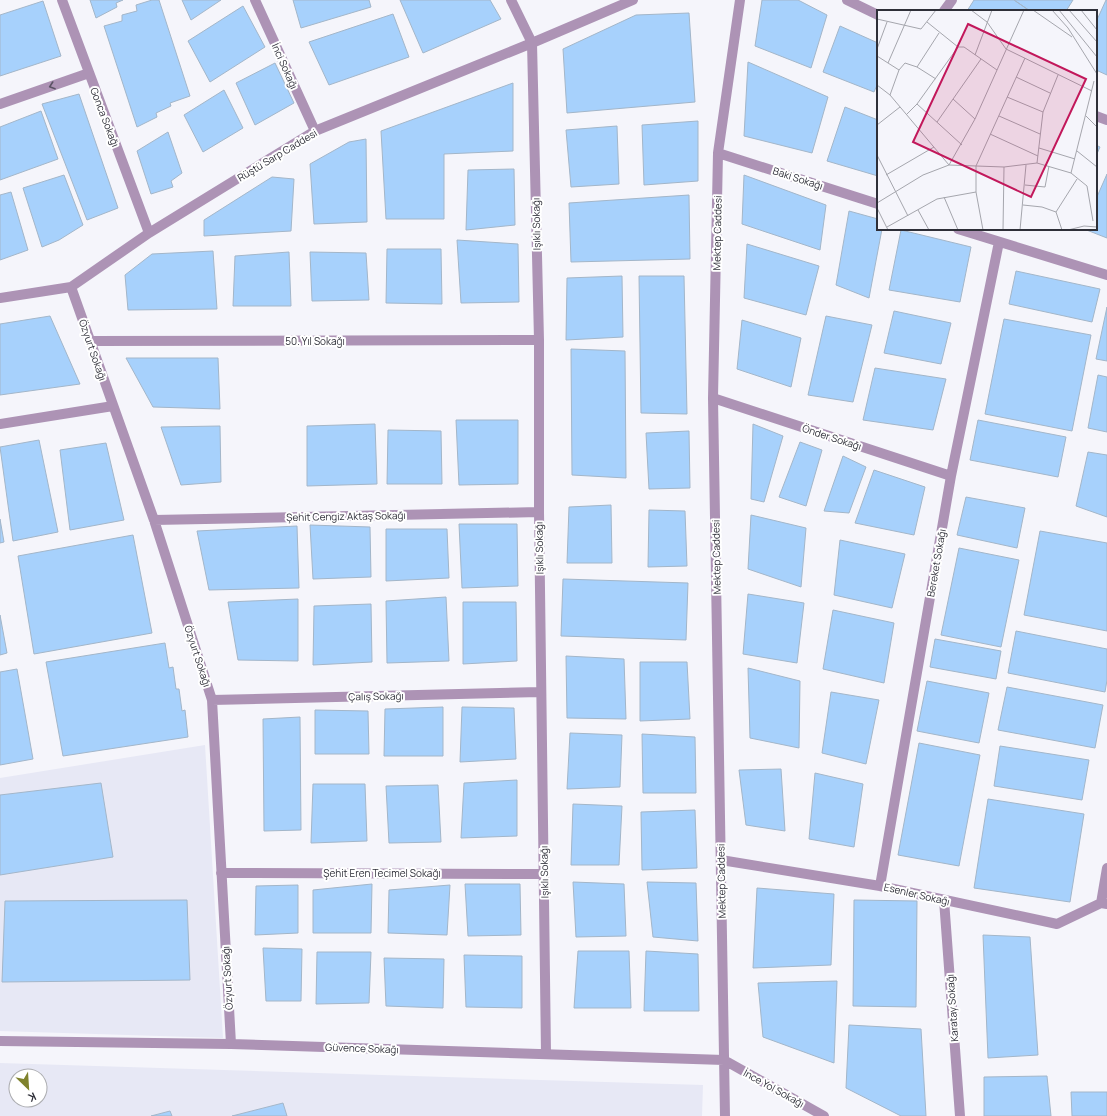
<svg xmlns="http://www.w3.org/2000/svg" width="1107" height="1116" font-family="Manrope,sans-serif">
<style>
.built{fill:#e7e8f5;fill-rule:evenodd}
.building{fill:#a7d1fc;stroke:#a3b6c9}
.lines{fill:none;stroke-linecap:round;stroke-linejoin:round}
.minor{stroke:#ad93b5;stroke-width:10}
.oneway{stroke:#5a5264}
.labels{text-anchor:middle;dominant-baseline:central;stroke-width:4;stroke-linejoin:round;paint-order:stroke}
.street-label{font-size:10px;fill:#2e2f38;stroke:#fff}
.inset-road{fill:none;stroke:#a5a6ad;stroke-width:1}
.view{fill:#c2185b;fill-opacity:0.15;stroke:#c2185b;stroke-width:2}
.inset-edge{fill:none;stroke:#2e2f38;stroke-width:2}
</style>
<rect width="100%" height="100%" fill="#f5f5fb"/>
<path class="built" d="M205,745L223,1038L0,1031V778Z
M0,1063L703,1085L702,1116H0ZM16,1076H40V1100H16Z"/>
<path class="building" d="M90,0H123L116,3L117,7L96,18Z
M152,0H159L190,96L170,103L171,106L156,113L157,117L137,127L104,26L122,21V15L137,11L136,5Z
M182,0H221L191,20Z
M293,0H369L371,7L301,28Z
M400,0H490L501,19L423,53Z
M762,0H798L827,15L811,68L755,46Z
M974,0H1014L1030,11H967Z
M1014,0H1073L1066,11H1030Z
M1106,0H1107V75L1096,70V22Z
M43,1L61,56L0,76V15Z
M243,6L265,47L210,82L188,41Z
M689,13L695,102L567,113L563,49L636,15Z
M393,14L409,57L329,85L309,42Z
M840,26L878,43V83L874,92L823,72Z
M748,62L828,97L812,153L744,136Z
M275,63L294,103L255,125L236,83Z
M513,83V151L444,154V219H386L381,131Z
M224,90L243,128L203,152L184,115Z
M79,94L118,208L87,220L42,104Z
M845,107L878,120V176L827,161Z
M41,111L58,159L0,180V127Z
M698,121V181L644,185L642,125Z
M617,126L619,184L571,187L566,130Z
M168,132L182,173L171,181L173,187L151,194L137,151Z
M366,139L367,222L314,224L310,164L349,142Z
M1096,145L1100,147L1096,156Z
M514,169L515,225L466,230L468,170Z
M1107,174V238L1084,229H1096V199Z
M64,175L83,225L59,240L42,247L23,188Z
M744,175L826,205L820,250L742,224Z
M272,177L294,179L291,231L204,236V220Z
M11,192L28,250L0,260V195Z
M689,195L690,259L571,262L569,203Z
M849,211L878,219V229H882L869,298L836,285Z
M901,230L971,247L960,302L889,290Z
M457,240L518,244L519,302L461,303Z
M747,244L819,266L806,315L744,298Z
M387,249H441L442,304L386,303Z
M213,251L217,309L128,310L125,275L152,254Z
M289,252L291,306H233L235,256Z
M310,252L366,253L369,300L312,301Z
M1016,271L1100,289L1092,322L1009,304Z
M622,276L623,337L566,340L567,278Z
M639,276H684L687,414L641,413Z
M1107,307V361L1096,359Z
M894,311L951,323L941,364L884,353Z
M50,316L80,384L0,395V324Z
M826,316L872,325L853,402L808,395Z
M1004,319L1091,335L1072,431L985,414Z
M742,320L801,338L791,387L737,369Z
M571,349L625,351L626,478L572,475Z
M126,358H218L220,409L153,407Z
M875,368L946,379L933,430L863,420Z
M1098,375L1107,377V432L1088,428Z
M456,420H518V484L459,485Z
M978,420L1066,437L1058,477L970,460Z
M375,424L377,484L307,486V426Z
M753,424L783,436L764,502L751,499Z
M220,426L221,482L181,485L161,427Z
M388,430L441,431L442,484H387Z
M689,431L690,488L649,489L646,433Z
M39,440L58,532L13,541L0,447Z
M800,442L822,450L806,506L779,497Z
M106,443L124,520L70,530L60,450Z
M1088,452L1107,455V517L1076,506Z
M843,456L866,467L849,513L824,511Z
M874,470L925,487L914,535L855,523Z
M966,497L1025,508L1017,548L957,535Z
M611,505L612,563H567L569,507Z
M649,510L685,511L687,566L648,567Z
M751,515L806,528L801,587L748,569Z
M0,519L4,542L0,543Z
M459,524H517L518,586L462,588Z
M310,525L370,527L371,577L313,579Z
M297,526L299,588L209,590L197,531Z
M386,529H447L449,578L386,581Z
M1040,531L1107,543V631L1024,615Z
M133,535L152,633L34,654L18,556Z
M840,540L905,554L892,608L834,595Z
M959,548L1019,560L1001,647L941,635Z
M563,579L688,583L686,640L561,636Z
M748,594L804,603L797,663L743,654Z
M446,597L449,661L387,663L386,601Z
M298,599V661L238,660L228,602Z
M463,602H516L517,661L463,664Z
M371,604L372,662L313,665L314,606Z
M833,610L894,623L884,683L823,669Z
M0,615L7,653L0,655Z
M1016,631L1107,649V680L1105,692L1008,673Z
M935,639L1001,651L996,679L930,667Z
M165,643L169,668L173,667L176,689H179L182,711L185,710L188,737L63,756L46,662Z
M566,656L624,659L626,719L567,718Z
M640,662H687L690,719L640,721Z
M748,668L800,681L799,748L750,738Z
M17,669L33,759L0,765V672Z
M927,681L989,693L979,743L917,731Z
M1007,687L1103,705L1095,748L998,730Z
M831,692L879,700L866,764L822,753Z
M443,707V756H384L385,709Z
M462,707L514,708L516,759L460,762Z
M315,710L368,711L369,754H315Z
M300,717L301,830L264,831L263,719Z
M570,733L622,735L620,787L567,789Z
M642,734L695,737L696,793H643Z
M919,743L980,755L959,866L898,855Z
M1000,746L1089,760L1082,800L994,786Z
M781,769L785,831L746,825L739,770Z
M815,773L863,784L854,847L809,839Z
M517,780V836L461,838L464,783Z
M101,783L113,857L0,875V795Z
M313,784H365L367,841L311,843Z
M438,785L441,842L389,843L386,786Z
M988,799L1084,814L1070,902L974,888Z
M573,804L622,806L619,865H571Z
M695,810L697,868L642,870L641,812Z
M573,882L624,884L626,936L576,937Z
M647,882L696,883L698,941L653,937Z
M372,884L371,933H313V890Z
M465,884H520L521,935L468,936Z
M298,885V933L255,935L256,886Z
M450,885L447,935L388,933L389,890Z
M757,888L834,894L831,965L753,968Z
M187,900L190,980L2,982L5,901Z
M854,900L917,901L916,1007L853,1006Z
M983,935L1030,937L1038,1055L988,1058Z
M263,948L302,949L301,1001H266Z
M578,951H629L631,1008H574Z
M646,951L698,954L699,1011H644Z
M317,952H371L369,1003L316,1004Z
M464,955L522,956V1008L466,1007Z
M384,958L444,959L443,1008L386,1006Z
M837,981L834,1063L763,1037L758,983Z
M849,1025L921,1029L926,1116H901L846,1088Z
M1047,1076L1051,1116H984V1077Z
M1071,1092H1107V1116H1072Z
M283,1103L287,1116H232Z
M170,1111L172,1116H151Z"/>
<g class="lines">
<path class="minor" d="M62,0L149,233
M255,0L315,131
M511,0L532,43L539,340V512L546,1054
M847,0L878,15
M944,11L952,0
M0,104L89,73
M1096,116L1107,120
M718,153L878,204
M958,229L1107,275
M71,287L154,520L212,700L231,1044
M0,298L71,287L149,233L315,131L532,43L633,0
M90,341L539,340
M713,398L951,476
M0,424L113,406
M154,520L539,512
M212,700L540,692
M721,860L880,886L1057,924L1101,903L1107,904
M221,873L544,874
M880,886L951,476L999,242
M944,900L960,1116
M1101,903L1107,868
M0,1041L231,1044L724,1060L824,1116
M725,1116L713,398L718,153L740,0"/>
</g>
<defs><path id="oneway-chevron" d="M-2-3.5L2.5 0L-2 3.5" fill="none" stroke-width="1.6" stroke-linecap="round" stroke-linejoin="round"/></defs>
<use class="oneway" href="#oneway-chevron" transform="translate(52 86) rotate(161)"/>
<g class="labels">
<g class="street-label">
<text transform="translate(285 66) rotate(66)">İnci Sokağı</text>
<text transform="translate(105 117) rotate(69)">Gonca Sokağı</text>
<text transform="translate(277 155) rotate(-31)">Rüştü Sarp Caddesi</text>
<text transform="translate(798 178) rotate(18)">Baki Sokağı</text>
<text transform="translate(536 224) rotate(-91)">Işıklı Sokağı</text>
<text transform="translate(717 233) rotate(-89)">Mektep Caddesi</text>
<text x="315" y="341">50. Yıl Sokağı</text>
<text transform="translate(93 350) rotate(71)">Özyurt Sokağı</text>
<text transform="translate(832 437) rotate(18)">Önder Sokağı</text>
<text transform="translate(346 516) rotate(-1)">Şehit Cengiz Aktaş Sokağı</text>
<text transform="translate(539 548) rotate(-91)">Işıklı Sokağı</text>
<text transform="translate(716 557) rotate(-91)">Mektep Caddesi</text>
<text transform="translate(936 563) rotate(-80)">Bereket Sokağı</text>
<text transform="translate(198 656) rotate(72)">Özyurt Sokağı</text>
<text transform="translate(376 696) rotate(-1)">Çalış Sokağı</text>
<text transform="translate(544 872) rotate(-91)">Işıklı Sokağı</text>
<text x="382" y="873">Şehit Eren Tecimel Sokağı</text>
<text transform="translate(721 881) rotate(-91)">Mektep Caddesi</text>
<text transform="translate(917 894) rotate(13)">Esenler Sokağı</text>
<text transform="translate(227 978) rotate(-93)">Özyurt Sokağı</text>
<text transform="translate(952 1008) rotate(-94)">Karatay Sokağı</text>
<text transform="translate(362 1048) rotate(2)">Güvence Sokağı</text>
<text transform="translate(774 1088) rotate(29)">İnce Yol Sokağı</text>
</g>
</g>
<g transform="translate(877 10)">
<rect width="220" height="220" fill="#f5f5fb"/>
<path class="inset-road" d="M94,0L110,12L129,39L215,81M156,0L195,27M175,0L191,18L220,64M182,0L220,47M192,0L220,32M204,0L220,20M0,9L44,19L59,0M50,12L81,37H87L120,60M0,39L10,12M98,45L115,0M0,46L22,60M11,53L34,0M40,57L62,23M139,67L173,83M0,75L13,85L72,155M13,85L22,60L28,53L40,57L59,69M130,87L166,102M76,89L98,109M40,94L85,135M29,105L40,94L81,37M122,106L163,124M209,106L220,117M60,112L104,49M0,115L23,97M113,124L161,146M162,138L198,149M200,141L220,157M0,145L31,206M160,153L166,102L181,65M72,155L127,157L160,153L194,163L210,176L216,211M194,163L217,71M9,165L57,137M148,175L168,177L172,156M67,187L81,220M0,193L46,165L72,155L98,109L147,0M146,195L165,197L179,202M0,198L11,220M41,200L52,220M10,217L60,189L99,182M106,220L99,182V156L148,48M126,220L127,157M143,220L149,155M185,220L179,202L200,169M191,220L207,216L220,217"/>
<path class="view" d="M91,14L209,69L154,187L36,132Z"/>
<rect width="220" height="220" class="inset-edge"/>
</g>
<g transform="translate(28 1088) rotate(155)"><circle r="19" fill="#ffffff" stroke="#abacaf"/>
<path d="M0-3L7 15L0 10L-7 15Z" fill="#7f822c"/>
<text y="-6" font-size="11" font-weight="bold" text-anchor="middle" fill="#2e2f38">K</text>
</g>
</svg>
